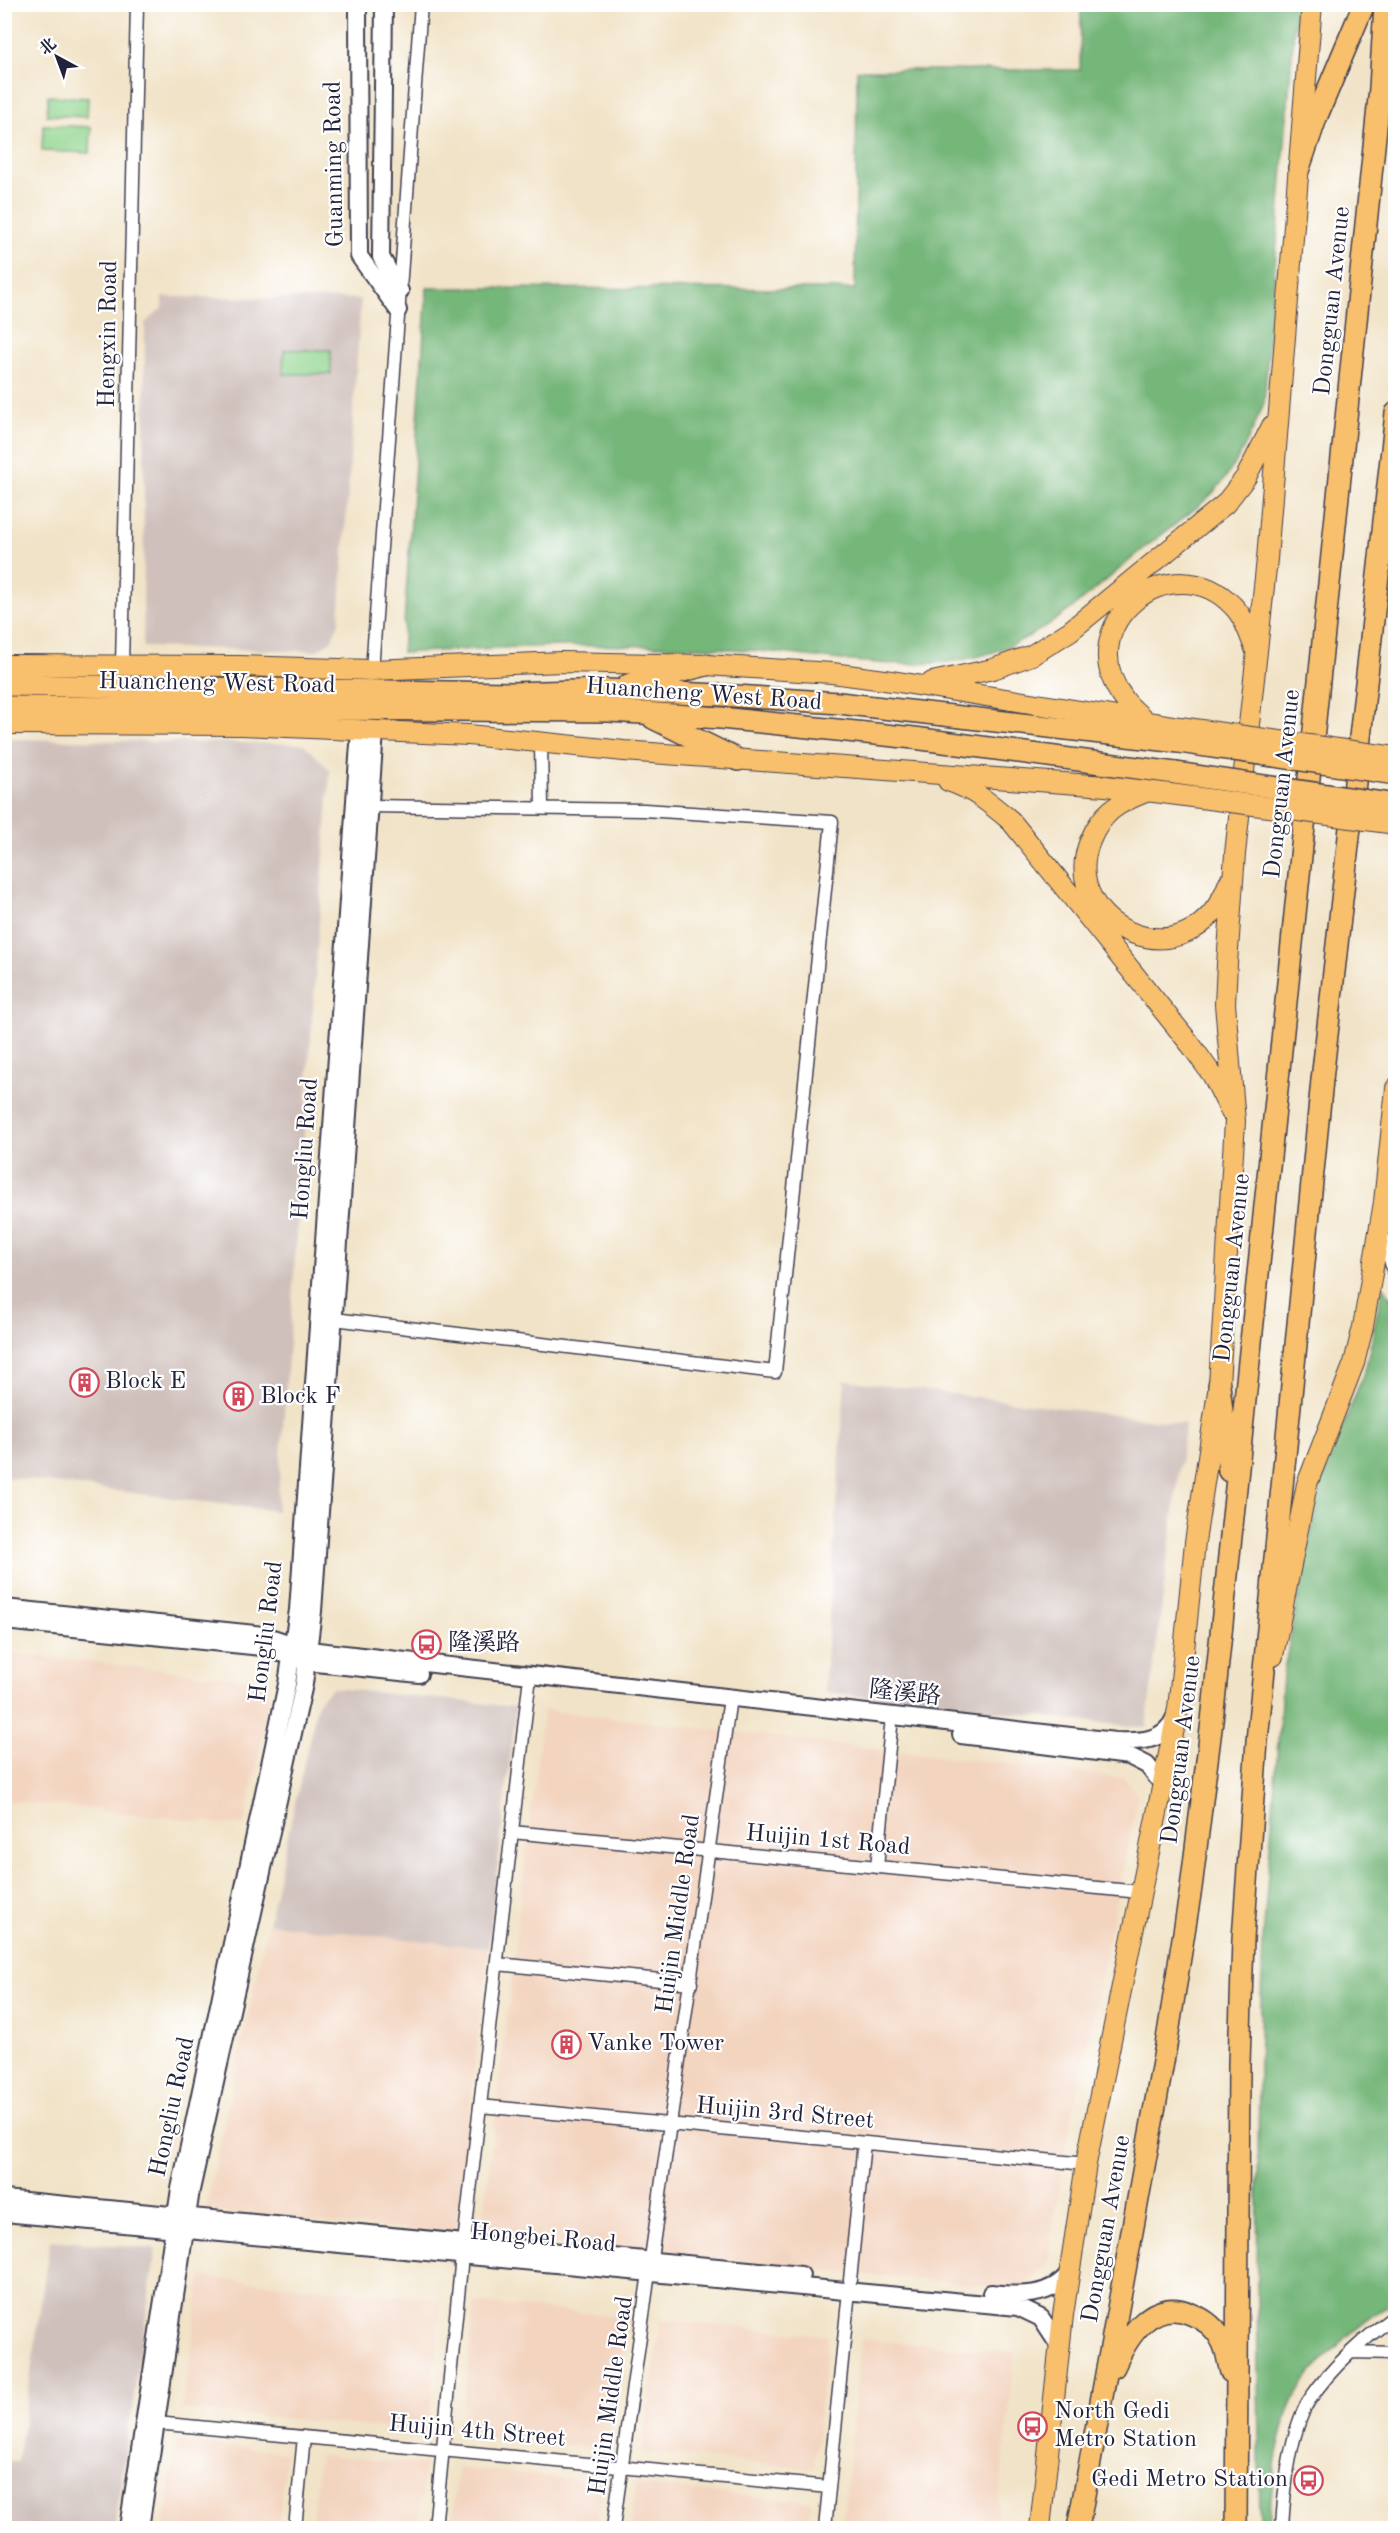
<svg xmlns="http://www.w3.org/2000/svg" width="1400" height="2533" font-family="'Old Standard TT','Noto Serif SC',serif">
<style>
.built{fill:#f3d4bf}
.industrial{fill:#cfc0bb}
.green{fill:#90d58e;stroke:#597c64;stroke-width:1.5}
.forest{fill:#74b679;stroke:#4b6c5a;stroke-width:1.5}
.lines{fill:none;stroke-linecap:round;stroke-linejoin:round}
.minor-casing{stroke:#413f50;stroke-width:15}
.tertiary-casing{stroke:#413f50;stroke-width:20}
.primary-casing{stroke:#413f50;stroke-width:22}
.trunk-casing{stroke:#413f50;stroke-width:24}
.minor{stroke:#fff;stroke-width:12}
.tertiary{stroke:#fff;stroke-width:16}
.primary{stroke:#f8bf6c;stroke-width:20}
.trunk{stroke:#f8bf6c;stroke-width:21}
.primary-bridge-casing{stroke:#413f50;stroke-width:22;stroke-linecap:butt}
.trunk-bridge-casing{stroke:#413f50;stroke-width:24;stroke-linecap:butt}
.primary-bridge{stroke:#f8bf6c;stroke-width:20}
.trunk-bridge{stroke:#f8bf6c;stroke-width:21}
.labels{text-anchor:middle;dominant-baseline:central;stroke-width:4.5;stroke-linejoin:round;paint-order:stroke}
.street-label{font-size:24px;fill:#22223b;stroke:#fff}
.poi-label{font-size:24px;fill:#22223b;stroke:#fff;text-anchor:start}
</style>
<rect width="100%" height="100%" fill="#fff"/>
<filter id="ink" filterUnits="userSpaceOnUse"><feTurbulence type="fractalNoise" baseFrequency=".0167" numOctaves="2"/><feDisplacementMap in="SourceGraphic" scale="12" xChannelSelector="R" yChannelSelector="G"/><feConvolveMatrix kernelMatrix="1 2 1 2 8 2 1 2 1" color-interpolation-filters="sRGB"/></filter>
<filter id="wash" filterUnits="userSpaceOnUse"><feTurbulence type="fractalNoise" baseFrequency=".008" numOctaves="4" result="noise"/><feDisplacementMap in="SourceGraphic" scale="24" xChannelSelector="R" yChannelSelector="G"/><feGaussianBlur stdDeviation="1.35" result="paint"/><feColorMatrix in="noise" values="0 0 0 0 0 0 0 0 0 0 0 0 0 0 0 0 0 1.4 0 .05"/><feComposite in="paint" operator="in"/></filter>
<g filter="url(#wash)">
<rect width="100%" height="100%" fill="#f1e3c7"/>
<path class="built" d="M5,1653L259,1680L271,1698L244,1826L5,1800Z
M543,1710L1124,1778L1138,1796L1063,2160L1047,2266L1019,2289L481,2238Z
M268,1924L488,1948L455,2235L205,2211Z
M201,2277L441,2300L428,2432L182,2409Z
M474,2303L628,2317L608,2449L461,2435Z
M661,2320L828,2336L814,2469L641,2452Z
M861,2339L1015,2353L996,2528H842Z
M177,2442L286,2452L278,2528H164Z
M319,2455L425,2465L418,2528H311Z
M458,2468L603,2482L597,2528H451Z
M636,2485L811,2502L808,2528H630Z"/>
<path class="industrial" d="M162,297L361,299L339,622L332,640L316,651L143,647L145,323L162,308Z
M5,739L304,744L330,770L277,1511L5,1477Z
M845,1380L1185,1424L1146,1728L824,1692Z
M332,1688L516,1707L488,1948L268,1924L318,1701Z
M50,2240L156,2249L114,2528H5V2461L18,2462Z"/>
<path class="green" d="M48,96L88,98L87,117L47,115Z
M43,125L91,127L90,153L42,151Z
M284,350H331V374H283Z"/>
<path class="forest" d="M1081,5H1296L1264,403C1251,435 1237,466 1214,492C1193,513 1165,531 1142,550C1093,590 1044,640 980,656C905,675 824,655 747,650C632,642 517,646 402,653L427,288L855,289L857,70H1080Z
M1383,1285L1396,1307L1395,2299C1360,2326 1319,2354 1297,2394C1276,2433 1271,2486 1269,2528H1260L1257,2291L1259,2064L1263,1940L1283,1675L1320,1487L1366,1367Z"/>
</g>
<g filter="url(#ink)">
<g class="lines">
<defs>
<path id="minor" d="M122,665L137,4
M372,670L421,4
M541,743L542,807
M1383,1235L1396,1280
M334,1319L775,1372L832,822L644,810L369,806
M512,1832L1140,1892
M877,1867L891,1727
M497,1964L691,1983
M480,2106L1086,2164
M464,2243L529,1685
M850,2280L864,2143
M1351,2352L1396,2353
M156,2423L829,2487
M295,2528L304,2437
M435,2528L462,2256
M613,2528L730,1698
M825,2528L849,2291
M1282,2528C1284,2492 1290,2430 1310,2399C1333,2365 1364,2339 1396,2315"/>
<path id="tertiary" d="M358,4L359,256L398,310
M384,4L381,257L400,291
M4,1608L264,1635L309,1650L1115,1741C1139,1742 1165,1742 1175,1717
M4,1621L262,1647L307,1662L419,1674
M961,1735L1129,1756L1147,1765L1164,1786
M4,2199L801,2275
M4,2213L1018,2307L1041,2318L1060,2347
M991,2293C1019,2296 1051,2298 1070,2272
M128,2528L180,2189L287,1684L298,1610L360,730
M140,2528L191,2190L304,1684L313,1611L375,731"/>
<path id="primary" d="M4,665L239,666L372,670L562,662L706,665L832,673L892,681L1180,727
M932,682L993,669L1032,655L1070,631L1225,504L1246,477L1272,426
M1147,722C1140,715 1130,708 1124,699C1068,625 1172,542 1233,606C1245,618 1250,636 1256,651
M4,724L242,725L469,735L624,751L1106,786L1170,794
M948,781C973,789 991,804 1011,821L1191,1045L1213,1076L1231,1112
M1146,792C1117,803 1102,812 1090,841C1056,925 1191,989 1229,882
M1273,1656L1307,1484L1354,1363L1363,1327L1384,1202L1396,1088
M1040,2528L1063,2315L1086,2164L1178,1709L1195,1542L1219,1385L1235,1121L1225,1004L1227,964L1235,854L1267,559L1312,4"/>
<path id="trunk" d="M1299,168L1316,118L1364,4
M4,685L512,693L606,690L721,695L839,703L1179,742
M628,685L706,665
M4,707L609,711L721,718L914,738L1175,773
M653,718L738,760
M1219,1385L1229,1471
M1114,2367C1128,2335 1153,2297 1191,2314C1204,2319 1216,2328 1222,2341C1227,2350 1228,2362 1231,2372
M1078,2528L1167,2040L1191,1888L1212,1721L1380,88L1385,4
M1236,2528L1239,2064L1243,1939L1257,1741L1322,1080L1396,413"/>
</defs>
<use href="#minor" class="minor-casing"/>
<use href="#tertiary" class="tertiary-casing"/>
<use href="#primary" class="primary-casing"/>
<use href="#trunk" class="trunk-casing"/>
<use href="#minor" class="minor"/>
<use href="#tertiary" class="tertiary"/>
<use href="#primary" class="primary"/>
<use href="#trunk" class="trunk"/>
<defs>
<path id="primary-bridge" d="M1180,727L1396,757
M1170,794L1396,824"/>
<path id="trunk-bridge" d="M1179,742L1396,774
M1175,773L1396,805"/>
</defs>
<use href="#primary-bridge" class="primary-bridge-casing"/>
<use href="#trunk-bridge" class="trunk-bridge-casing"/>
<use href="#primary-bridge" class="primary-bridge"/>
<use href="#trunk-bridge" class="trunk-bridge"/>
</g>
</g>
<defs>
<symbol id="building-ring" viewBox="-11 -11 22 22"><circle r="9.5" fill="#fff" stroke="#d1495b" stroke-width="1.5"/><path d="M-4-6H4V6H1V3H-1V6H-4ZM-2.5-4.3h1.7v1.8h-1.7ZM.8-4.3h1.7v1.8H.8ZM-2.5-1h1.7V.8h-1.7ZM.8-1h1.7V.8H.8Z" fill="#d1495b"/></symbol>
<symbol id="bus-ring" viewBox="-11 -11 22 22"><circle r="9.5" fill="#fff" stroke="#d1495b" stroke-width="1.5"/><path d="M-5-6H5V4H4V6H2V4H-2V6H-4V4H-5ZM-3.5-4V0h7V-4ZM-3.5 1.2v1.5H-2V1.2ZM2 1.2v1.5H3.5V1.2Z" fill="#d1495b"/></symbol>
</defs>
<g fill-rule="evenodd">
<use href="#building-ring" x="68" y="1366" width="33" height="33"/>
<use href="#building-ring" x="222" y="1380" width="33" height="33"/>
<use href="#bus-ring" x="410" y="1628" width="33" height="33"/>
<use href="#building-ring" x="550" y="2028" width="33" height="33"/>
<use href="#bus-ring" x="1016" y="2410" width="33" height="33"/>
<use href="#bus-ring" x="1292" y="2464" width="33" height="33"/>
</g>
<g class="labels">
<g class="street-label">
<text transform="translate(335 164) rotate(-91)">Guanming Road</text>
<text transform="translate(1333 301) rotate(-84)">Dongguan Avenue</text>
<text transform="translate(109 334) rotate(-89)">Hengxin Road</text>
<text transform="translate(217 684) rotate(1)">Huancheng West Road</text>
<text transform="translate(704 695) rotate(4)">Huancheng West Road</text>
<text transform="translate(1283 784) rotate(-84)">Dongguan Avenue</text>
<text transform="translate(306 1149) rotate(-86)">Hongliu Road</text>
<text transform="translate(1233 1268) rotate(-84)">Dongguan Avenue</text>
<text transform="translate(267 1632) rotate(-83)">Hongliu Road</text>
<text transform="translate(905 1694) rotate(6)">隆溪路</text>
<text transform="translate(1182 1750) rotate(-83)">Dongguan Avenue</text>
<text transform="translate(828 1841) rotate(5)">Huijin 1st Road</text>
<text transform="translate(679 1914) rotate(-82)">Huijin Middle Road</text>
<text transform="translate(173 2107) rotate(-78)">Hongliu Road</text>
<text transform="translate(785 2114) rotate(5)">Huijin 3rd Street</text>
<text transform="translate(1107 2229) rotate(-80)">Dongguan Avenue</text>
<text transform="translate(543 2239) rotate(5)">Hongbei Road</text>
<text transform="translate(612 2396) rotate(-82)">Huijin Middle Road</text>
<text transform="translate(477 2432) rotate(5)">Huijin 4th Street</text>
</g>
<g class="poi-label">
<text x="105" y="1382">Block E</text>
<text x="260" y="1397">Block F</text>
<text x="448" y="1644">隆溪路</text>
<text x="587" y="2044">Vanke Tower</text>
<text x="1054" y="2412">North Gedi<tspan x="1054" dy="28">Metro Station</tspan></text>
<text x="1288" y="2480" text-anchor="end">Gedi Metro Station</text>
</g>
</g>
<rect width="1400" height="2533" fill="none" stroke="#fff" stroke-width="24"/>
<g transform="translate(57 57) rotate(319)" stroke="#ffffff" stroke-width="4.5" paint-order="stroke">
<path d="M0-4.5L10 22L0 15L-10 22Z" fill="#22223b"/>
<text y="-9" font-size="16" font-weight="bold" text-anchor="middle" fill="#22223b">北</text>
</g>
</svg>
